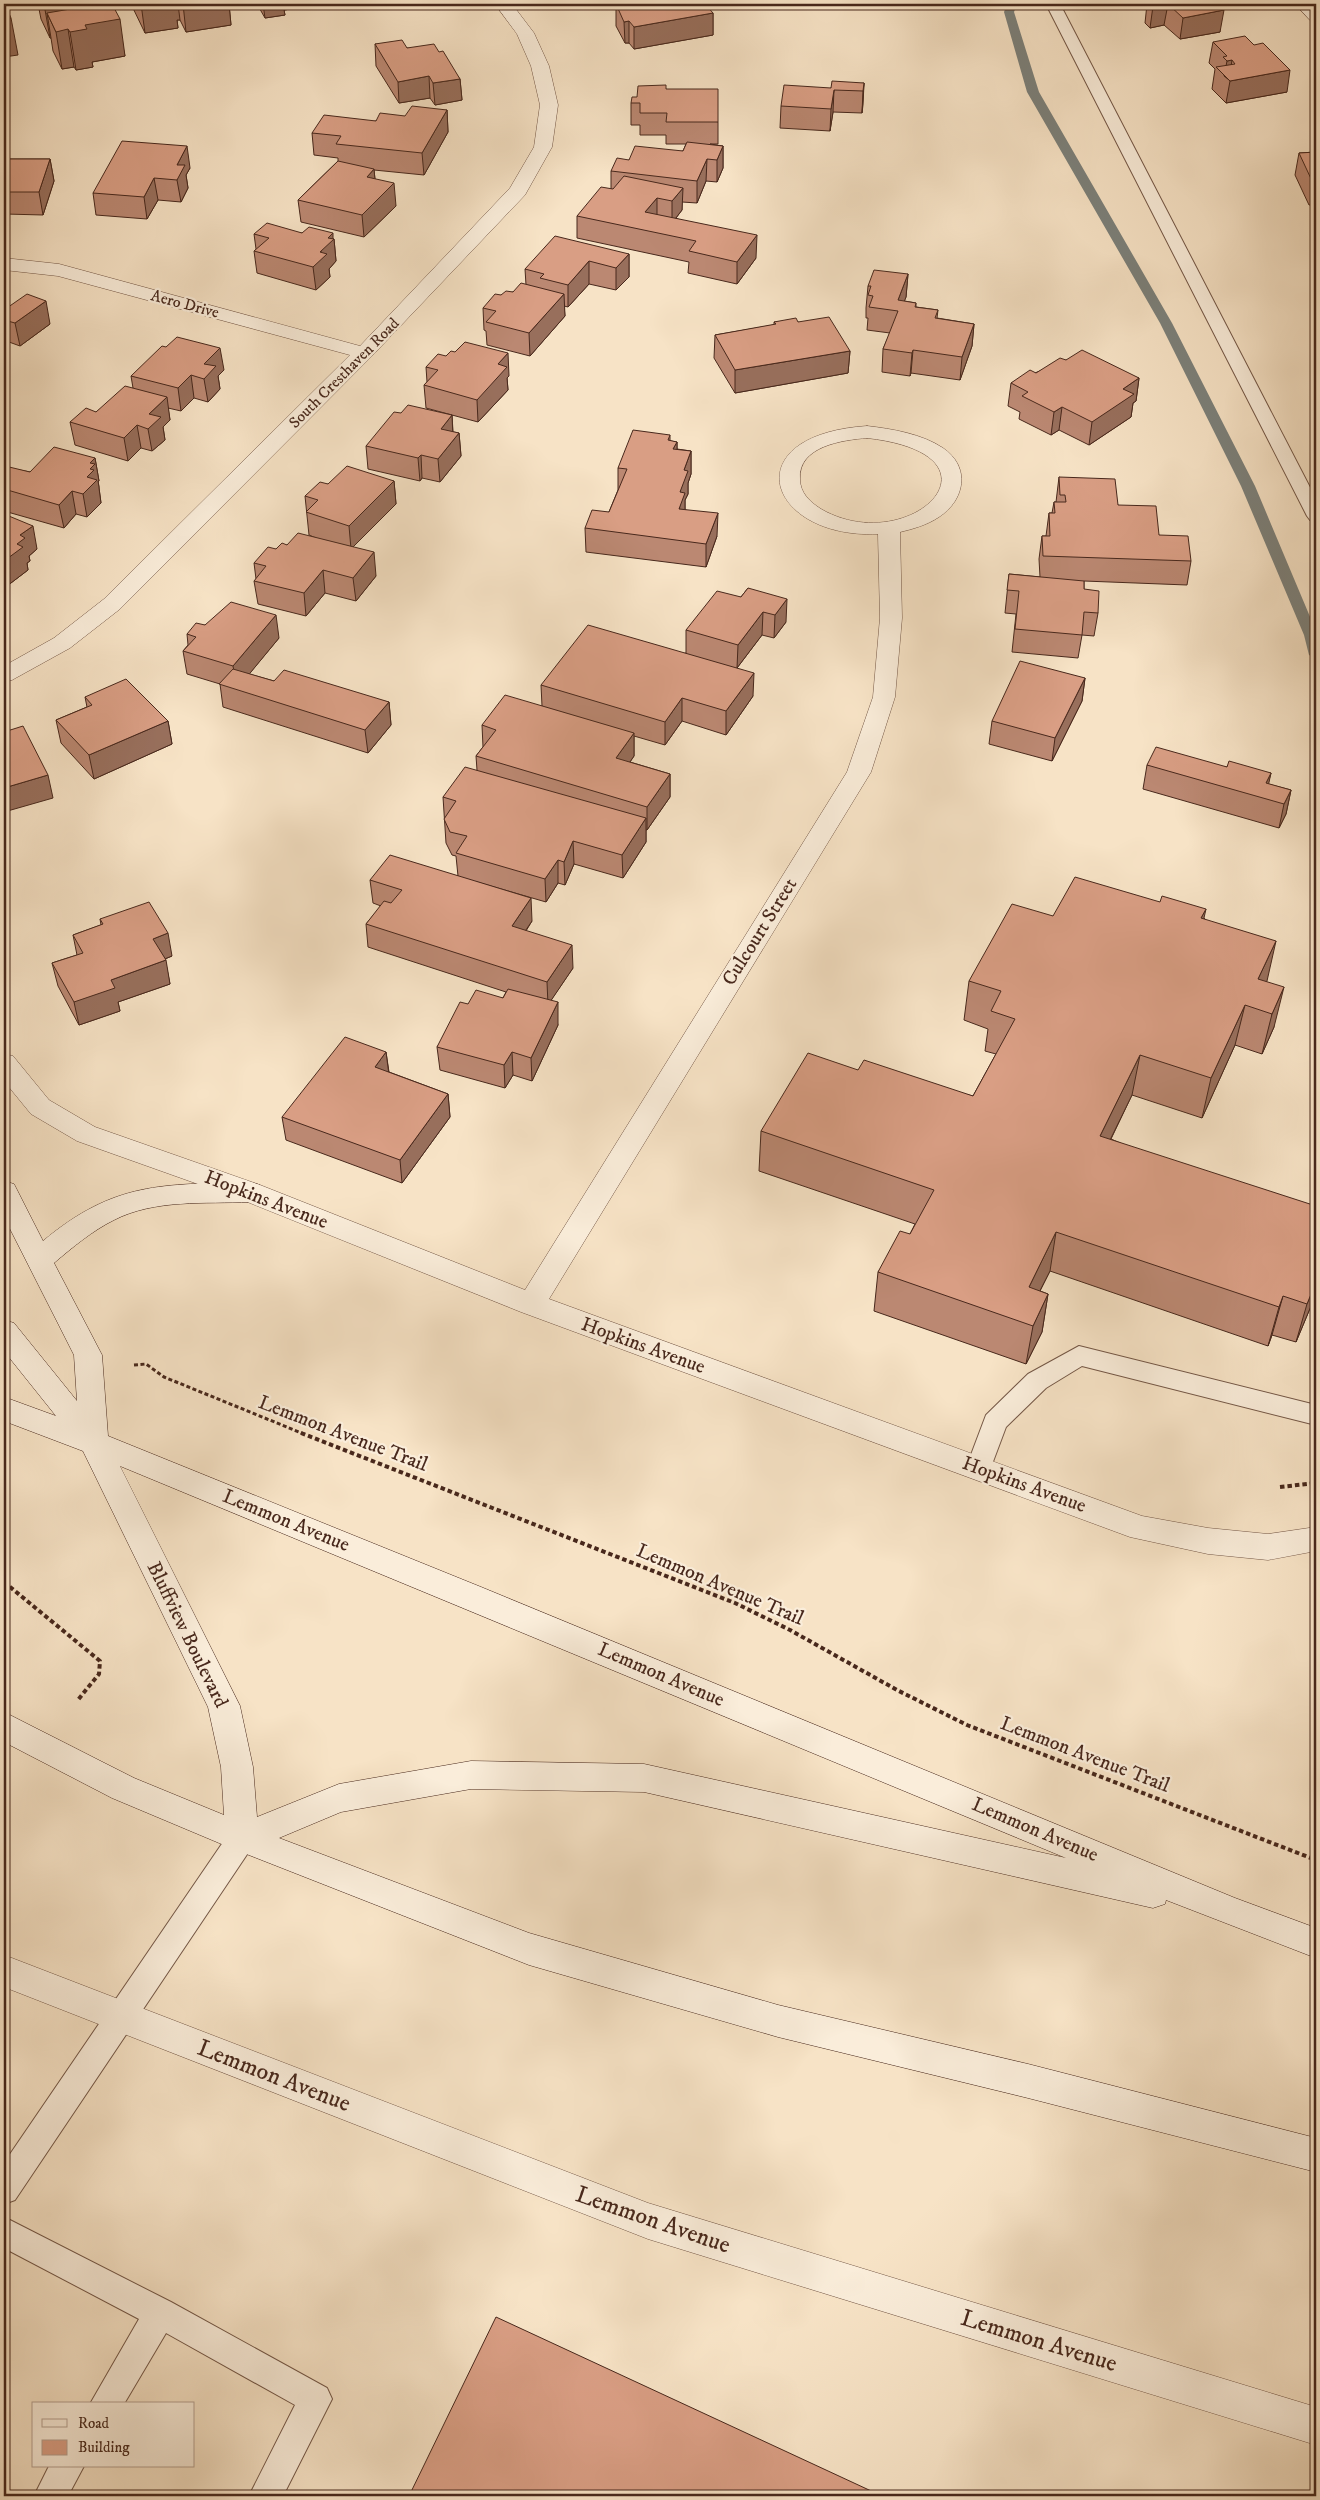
<svg xmlns="http://www.w3.org/2000/svg" width="1320" height="2500" font-family="'IM FELL DW Pica',serif">
<style>
.lines{fill:none;stroke-linecap:round;stroke-linejoin:round}
.stream{fill:#7c817b;fill-rule:evenodd}
.service-casing{stroke:#745746;stroke-width:2}
.minor-casing{stroke:#745746;stroke-width:1}
.secondary-casing{stroke:#48281c;stroke-width:1}
.path-far1{stroke:#48281c;stroke-width:3;stroke-dasharray:4 2.5;stroke-linecap:butt}
.path{stroke:#48281c;stroke-width:4;stroke-dasharray:4.5 3;stroke-linecap:butt}
.service{fill:#faedda;fill-rule:evenodd}
.minor{fill:#faedda;fill-rule:evenodd}
.secondary{fill:#faedda;fill-rule:evenodd}
.wall{fill:#bb8872;stroke:#48281c}
.shaded-wall{fill:#986f5c;stroke:#48281c}
.building{fill:#d99e84;stroke:#48281c}
.labels{text-anchor:middle;dominant-baseline:central;stroke-width:4.5;stroke-linejoin:round;paint-order:stroke}
.far-street-label{font-size:16px;fill:#48281c;stroke:#faedda}
.street-label{font-size:20px;fill:#48281c;stroke:#faedda}
.near-street-label{font-size:24px;fill:#48281c;stroke:#faedda}
</style>
<rect width="100%" height="100%" fill="#f7e3c6"/>
<filter id="stains"><feTurbulence type="fractalNoise" baseFrequency=".004" numOctaves="4"/><feColorMatrix values="0 0 0 0 .2 0 0 0 0 .09 0 0 0 0 .02 0 0 0 .5 -.17"/></filter>
<radialGradient id="worn" r=".72"><stop offset=".6" stop-color="#630" stop-opacity="0"/><stop offset="1" stop-color="#630" stop-opacity=".3"/></radialGradient>
<g class="lines">
<path class="stream" d="M1007,4H1017L1014,12L1039,92L1172,323L1255,486L1316,631V659L1309,655L1304,635L1241,486L1160,323L1027,92L1004,12Z"/>
<defs>
<path id="service" d="M1046,4H1060L1316,499V521L1310,520L1307,516Z
M1079,1346L1316,1405V1425L1082,1366L1046,1388L1006,1427L988,1475L979,1478L970,1475L966,1468L986,1415L1028,1374Z
M242,1825L252,1829L256,1838L252,1847L15,2200L4,2204V2163L232,1829Z
M4,2217L171,2302L327,2388L332,2399L283,2496H249L295,2405L166,2333L124,2404H90L139,2319L4,2248Z
M49,2466H84L68,2496H34Z"/>
<path id="minor" d="M495,4H512L534,33L549,66L558,105L552,147L525,195L371,357L120,609L70,648L12,680L4,682V666L54,638L104,599L350,355L58,276L4,270V258L59,264L360,346L510,188L534,147L540,105L531,66L517,34Z
M1295,4H1313L1316,7V21L1310,20Z
M867,426C893,429 922,434 943,448C971,467 965,500 939,517C927,525 913,529 900,532L902,618L895,697L871,772L549,1299L1142,1516L1208,1528L1268,1534L1316,1527V1551L1268,1560L1208,1554L1130,1537L521,1312L240,1199L77,1141L31,1114L4,1081V1054L13,1056L49,1100L95,1127L260,1185L525,1290L847,772L873,697L880,618L878,534C767,539 732,435 867,426ZM867,438C1017,455 909,560 821,509C810,502 800,493 800,479C798,446 843,440 867,438Z
M4,1955L648,2203L1316,2407V2445L648,2239L4,1987Z"/>
<path id="secondary" d="M4,1181L14,1184L43,1241C115,1181 162,1185 250,1182L260,1185L264,1192L260,1199L250,1202C205,1204 155,1199 114,1220C92,1231 73,1247 54,1263L102,1355L108,1436L481,1587L1235,1898L1316,1928V1958L1166,1900L1165,1904L1153,1908L644,1792L471,1789L341,1812L279,1838L529,1933L778,2005L1028,2064L1316,2138V2172L1028,2098L778,2037L529,1965L231,1848L112,1798L4,1742V1712L134,1778L224,1815L221,1767L208,1707L83,1451L4,1421V1397L56,1416L4,1351V1320L14,1323L77,1401L74,1355L4,1217ZM120,1466L1066,1858L644,1764L471,1761L339,1784L257,1817L253,1767L240,1706Z"/>
</defs>
<use href="#service" class="service-casing"/>
<use href="#minor" class="minor-casing"/>
<use href="#secondary" class="secondary-casing"/>
<path class="path-far1" d="M134,1365L146,1364L164,1377L304,1434"/>
<path class="path" d="M301,1433L735,1603L790,1630L897,1690L967,1725L1316,1860
M1280,1487L1316,1483
M4,1582L100,1661L99,1674L77,1701"/>
<use href="#service" class="service"/>
<use href="#minor" class="minor"/>
<use href="#secondary" class="secondary"/>
</g>
<path class="wall" d="M38,4H113L125,56L92,62L93,67L76,70L74,67L62,69L53,51L51,38H50L41,19Z
M131,4H229L231,25L186,32L180,20H177L178,28L145,33Z
M257,4H319V5L284,10L285,15L265,18Z
M616,4L713,13V35L634,49L629,43H625L616,26Z
M1147,4H1217L1220,32L1180,39L1164,25L1150,28L1145,23Z
M1213,42L1287,92L1226,103L1212,89L1215,69L1209,63Z
M375,44L439,52L460,79L462,100L435,105L430,98L399,103L376,66Z
M864,83L862,113L833,112L830,131L780,128L781,106L831,88Z
M666,89L718,122V144H710L723,146V168L717,182L706,181L697,203L682,202V210L676,218L756,258L737,284L688,273L689,262L577,238V216L611,189V171L629,160L683,151L686,144H666V135H640V125H631V103L637,97Z
M447,110L448,132L424,175L374,170L375,179L396,206L364,237L301,222L298,200L338,161V158L314,155L312,133L376,121Z
M1316,152V205H1309L1295,175L1299,153Z
M4,159H50L54,181L43,215L5,214L4,208Z
M190,168L186,175L188,188L181,202L158,200L147,219L96,215L93,193Z
M302,233L334,239L336,261L329,269L330,277L316,290L257,273L254,251L256,249L254,234Z
M629,254V277L616,290L589,284L568,307L564,306L565,316L530,356L487,345L486,331L484,330L483,308L501,295L513,292L526,285L525,269Z
M908,274L906,297L904,301L916,303V307L938,310L937,318L974,324L972,346L960,380L911,373L910,376L882,372L883,349L890,333L867,330L868,318H866V308L868,286Z
M4,310L50,324L20,346L9,342L4,346Z
M774,322H798L850,351L848,373L735,393L714,358L715,335L774,325Z
M1066,360L1139,378L1136,401L1133,403L1131,417L1089,445L1059,430L1051,435L1019,419L1020,412L1008,406L1011,383Z
M426,367L509,376L507,378L508,390L478,422L426,408L424,385L427,382Z
M224,370L218,376L220,389L208,402L194,398L181,411L168,408L170,420L163,427L165,440L152,451L141,448L128,461L75,445L70,422L96,412L133,388L131,376Z
M401,413L452,415L453,432L459,433L461,456L440,482L422,478L420,481L368,469L366,446Z
M670,435V441L677,442V449L691,451V474L688,483V494L685,500V509L717,536L706,567L586,552L585,528L609,512L618,490V468Z
M95,458L99,481H98L99,487V488L101,503L87,517L76,514L64,528L4,511V467L30,472Z
M1059,477L1118,505L1159,535L1191,561L1187,585L1084,581V589L1098,613L1094,636L1082,635L1078,658L1012,652L1016,614L1005,613L1009,574L1040,577L1039,559L1042,536H1046L1049,513H1052L1054,502H1056Z
M394,481L396,504L353,547L376,576L356,601L325,593L306,616L258,604L254,581L256,579L254,563L276,549L287,545L316,538L309,535L305,496L328,484Z
M4,514L37,549L29,556L30,561L27,563L28,570L7,586L4,584Z
M748,588L786,622L774,638L762,635L737,668L753,696L726,735L682,721L665,745L634,736V756L630,762L670,774V797L647,830H646V842L623,878L574,864L565,885L558,883L546,902L477,882L532,921L526,931L573,968L551,1000L558,1025L532,1081L513,1075L505,1088L440,1070L437,1047L468,1004L503,998L506,992L368,947L366,924L381,906L373,903L370,880L458,876L456,856L452,855L446,843L443,797L477,770L476,756L483,747L482,725L542,706L541,685L686,653V630L741,597Z
M205,625L279,638L249,674L274,681L389,702L391,725L368,753L223,707L220,684L187,674L183,651L188,645L187,634Z
M1085,678L1082,701L1052,761L989,744L992,721Z
M85,697L168,721L172,744L94,779L61,743L56,720L87,707Z
M1147,765L1227,767L1271,773L1268,784L1291,790L1286,814L1279,828L1143,789Z
M1053,916L1204,918L1266,981L1274,1027L1262,1054L1235,1045L1202,1118L1132,1095L1111,1139L1313,1227L1316,1294L1296,1342L1272,1335L1268,1346L1050,1271L1040,1291L1048,1294L1042,1332L1026,1364L874,1311L878,1272L910,1234L915,1224L759,1171L761,1131L858,1070L973,1096L996,1054L985,1051L988,1029L964,1020L969,981Z
M100,919L172,956L165,959L170,984L118,1002L120,1011L79,1025L58,986L52,963L77,955L73,935L101,925Z
M386,1052L389,1072L448,1094L450,1117L402,1183L286,1140L282,1117Z"/>
<path class="shaded-wall" d="M44,4H77L82,30L85,25L106,4H113L116,19H120L125,56L92,62L93,67L76,70L70,32L68,29L74,67L62,69L56,32L47,13L51,38H50Z
M141,4H178L180,20H177L178,28L145,33Z
M183,4H229L231,25L186,32Z
M263,4H319V5L284,10L285,15L265,18Z
M1168,4L1164,25L1150,28L1153,6Z
M1224,10L1220,32L1180,39L1183,18Z
M713,13V35L634,49V27Z
M11,18L18,55L4,57V19Z
M629,21V43H625L624,22Z
M1232,60L1229,80L1224,76L1227,61Z
M1290,70L1287,92L1226,103L1230,81Z
M429,76L430,98L399,103L398,82Z
M460,79L462,100L435,105L433,83Z
M864,83L863,105L862,113L863,91Z
M834,90L833,112L830,131L831,109Z
M447,110L448,132L424,175L422,153Z
M187,146L190,168L186,175L188,188L181,202L177,180V165Z
M723,146V168L717,182V160Z
M50,159L54,181L43,215L39,192Z
M707,159L706,181L697,203V181Z
M374,169L376,191L367,177Z
M154,178L158,200L147,219L144,197Z
M394,183L396,206L364,237L362,215Z
M683,188L682,210L672,223V201Z
M657,198V220L645,212Z
M333,233V240L334,239L336,261L329,269L330,277L316,290L313,267L328,238Z
M757,235L756,258L737,284V262Z
M629,254V277L616,290V268Z
M589,261V284L568,307V285Z
M908,274L906,297L898,318V300Z
M564,294L565,316L530,356L529,333Z
M46,301L50,324L20,346L15,323Z
M4,319L9,342L4,346Z
M974,324L972,346L960,380L962,357Z
M220,348L224,370L218,376L220,389L208,402L204,379V364Z
M913,350L911,373L910,376L912,353Z
M850,351L848,373L735,393V370Z
M508,353L509,376L507,378L508,390L478,422L477,400L498,364Z
M191,375L194,398L181,411L178,388Z
M1139,378L1136,401L1133,403L1131,417L1089,445L1092,422L1123,389Z
M167,397L170,420L163,427L165,440L152,451L148,429L149,414Z
M1062,407L1059,430L1051,435L1054,412Z
M452,415L453,438L441,429Z
M137,425L141,448L128,461L124,438Z
M459,433L461,456L440,482L438,459Z
M677,442V464L673,449Z
M691,451V474L688,483V494L685,500V516L679,532L680,492L684,470Z
M421,455L422,478L420,481L418,458Z
M95,458L99,481H98L99,487V488L101,503L87,517L83,494L90,463Z
M394,481L396,504L351,549L349,526Z
M72,491L76,514L64,528L59,505Z
M718,513L717,536L706,567V544Z
M33,526L37,549L29,556L30,561L27,563L28,570L7,586L4,570V561L17,544L20,535Z
M374,552L376,576L356,601L353,578Z
M323,570L325,593L306,616L304,593Z
M787,599L786,622L774,638L775,615Z
M763,612L762,635L737,668L738,645Z
M276,615L279,638L237,689L233,666Z
M754,673L753,696L726,735V711Z
M1085,678L1082,701L1052,761L1055,738Z
M682,698V721L665,745V722Z
M389,702L391,725L368,753L365,730Z
M168,721L172,744L94,779L89,755Z
M634,733V756L616,782V758Z
M1271,773L1266,796V783Z
M670,774V797L647,830V807Z
M48,775L53,798L4,812V788Z
M1291,790L1286,814L1279,828L1284,804Z
M646,818V842L623,878L622,855Z
M573,841L574,864L565,885L564,862Z
M558,860V883L546,902L545,879Z
M531,898L532,921L513,949L512,926Z
M1206,909L1197,949L1201,918Z
M168,933L172,956L157,962L153,939Z
M1276,941L1267,981L1254,1008L1258,979Z
M572,945L573,968L548,1005L547,982Z
M166,960L170,984L118,1002L120,1011L79,1025L74,1002L111,980Z
M1284,987L1274,1027L1262,1054L1272,1014Z
M558,1002V1025L532,1081L531,1058Z
M1245,1005L1235,1045L1202,1118L1211,1078Z
M386,1052L389,1075L375,1067Z
M512,1052L513,1075L505,1088L504,1065Z
M1140,1055L1132,1095L1093,1175L1100,1136Z
M448,1094L450,1117L402,1183L400,1160Z
M1316,1212V1214L1307,1246L1311,1226Z
M1056,1232L1050,1271L1024,1322L1029,1287Z
M1316,1282V1294L1296,1342L1307,1304Z
M1048,1294L1042,1332L1026,1364L1033,1326Z
M1283,1296L1272,1335L1268,1346L1279,1307Z"/>
<path class="building" d="M4,4H5L11,18L4,19Z
M80,4H112L120,19L85,25L87,29L70,32L68,29L56,32L47,13L82,7Z
M616,4H705L713,13L634,27L629,21L624,22Z
M1150,4H1167L1153,6Z
M1168,4H1217L1224,10L1183,18Z
M1245,36L1254,45L1263,43L1290,70L1230,81L1216,67L1235,64L1232,60L1227,61L1223,57L1227,56L1213,42Z
M402,40L407,48L434,44L439,52L443,51L460,79L433,83L429,76L398,82L375,44Z
M832,81L864,83L863,91L834,90L831,109L781,106L784,85L831,88Z
M666,85V89H718V122H666L667,113H640V103H631L632,97H637L638,86Z
M412,106L447,110L422,153L336,144L341,136L312,133L324,115L376,121L380,113L405,116Z
M122,141L187,146L177,165H185L177,180L154,178L144,197L93,193Z
M687,142L723,146L717,160L707,159L697,181L611,171L617,158L629,160L635,146L683,151Z
M1316,152V183H1313L1299,153Z
M4,159H50L39,192H4V183L5,180H4Z
M338,161L374,169L367,177L394,183L362,215L298,200Z
M624,176L683,188L672,201L657,198L645,212L757,235L737,262L689,251L696,241L577,216L601,187L613,189Z
M267,223L302,233L309,227L333,233L328,238L334,239L320,252L327,254L313,267L254,251L269,238L254,234Z
M555,236L629,254L616,268L589,261L568,285L540,278L544,274L525,269Z
M874,270L908,274L898,300L916,303L915,307L938,310L935,318L974,324L962,357L913,350L912,353L883,349L898,311L869,307L873,296L868,295L871,286H868Z
M521,283L564,294L529,333L486,322L496,311L483,308L495,294L501,295L506,291L513,292Z
M27,294L46,301L15,323L4,320V310Z
M829,317L850,351L735,370L715,335L776,324L774,322L796,318L798,322Z
M177,337L220,348L204,364L216,366L204,379L191,375L178,388L131,376L162,346L166,347Z
M465,342L508,353L498,364L507,367L477,400L424,385L438,370L426,367L438,354L446,356L451,351L455,352Z
M1082,350L1139,378L1123,389L1134,394L1092,422L1062,407L1054,412L1022,396L1028,392L1011,383L1030,370L1036,373L1060,358L1066,360Z
M125,386L167,397L149,414L161,417L148,429L137,425L124,438L70,422L86,408L96,412Z
M408,405L452,415L441,429L459,433L438,459L421,455L418,458L366,446L394,412L401,413Z
M633,430L670,435L668,440L677,442L673,449L691,451L684,470L688,471L680,492L685,493L679,509L718,513L706,544L585,528L592,510L609,512L627,469L618,468Z
M54,447L95,458L90,463L95,464L90,469L94,470L87,477L97,480L83,494L72,491L59,505L4,489V467L5,466L30,472Z
M347,466L394,481L349,526L306,512L318,500L305,496L320,482L328,484Z
M1059,477L1115,479L1118,505L1156,506L1159,535L1188,536L1191,561L1043,556L1042,536H1050L1049,513H1055L1054,502H1066L1065,495H1060Z
M4,514L33,526L20,535L25,538L17,544L23,547L4,561Z
M298,533L374,552L353,578L323,570L304,593L254,581L266,566L254,563L268,547L276,549L282,543L287,545Z
M1009,574L1084,581V589L1099,591L1098,613L1084,612L1082,635L1015,629L1019,591L1007,590Z
M748,588L787,599L775,615L763,612L738,645L686,630L717,591L741,597Z
M231,602L276,615L233,666L183,651L196,637L187,634L196,623L205,625Z
M588,625L754,673L726,711L682,698L665,722L541,685Z
M1020,661L1085,678L1055,738L992,721Z
M233,669L274,681L284,670L389,702L365,730L219,684Z
M126,679L168,721L89,755L56,720L92,705L85,697Z
M505,695L634,733L616,758L670,774L647,807L476,756L496,730L482,725Z
M23,726L48,775L4,788V732Z
M1156,747L1227,767L1229,761L1271,773L1266,783L1291,790L1284,804L1147,765Z
M465,767L646,818L622,855L573,841L564,862L558,860L545,879L456,853L467,836L450,832L444,819L456,801L443,797Z
M390,855L531,898L512,926L572,945L547,982L366,924L384,901L391,903L402,890L370,880Z
M1075,877L1160,902L1162,896L1206,909L1201,918L1276,941L1258,979L1284,987L1272,1014L1245,1005L1211,1078L1140,1055L1100,1136L1316,1206V1212L1311,1226L1316,1228V1282L1307,1304L1283,1296L1279,1307L1056,1232L1029,1287L1048,1294L1033,1326L878,1272L900,1231L910,1234L934,1190L761,1131L808,1053L858,1070L864,1060L973,1096L1015,1019L991,1011L1001,991L969,981L1012,904L1053,916Z
M149,902L168,933L153,939L166,960L111,980L115,988L74,1002L52,963L83,953L73,935L103,924L100,919Z
M508,989L558,1002L531,1058L512,1052L504,1065L437,1047L460,1002L468,1004L476,990L503,998Z
M345,1037L386,1052L375,1067L448,1094L400,1160L282,1117Z
M496,2317L882,2496H409Z"/>
<g class="labels">
<g class="far-street-label">
<text transform="translate(185 304) rotate(15)">Aero Drive</text>
<text transform="translate(344 373) rotate(-45)">South Cresthaven Road</text>
</g>
<g class="street-label">
<text transform="translate(760 932) rotate(-58)">Culcourt Street</text>
<text transform="translate(266 1200) rotate(21)">Hopkins Avenue</text>
<text transform="translate(643 1346) rotate(20)">Hopkins Avenue</text>
<text transform="translate(343 1434) rotate(21)">Lemmon Avenue Trail</text>
<text transform="translate(1024 1485) rotate(20)">Hopkins Avenue</text>
<text transform="translate(286 1521) rotate(22)">Lemmon Avenue</text>
<text transform="translate(720 1585) rotate(23)">Lemmon Avenue Trail</text>
<text transform="translate(187 1635) rotate(64)">Bluffview Boulevard</text>
<text transform="translate(661 1675) rotate(23)">Lemmon Avenue</text>
<text transform="translate(1085 1755) rotate(21)">Lemmon Avenue Trail</text>
<text transform="translate(1035 1830) rotate(23)">Lemmon Avenue</text>
</g>
<g class="near-street-label">
<text transform="translate(274 2076) rotate(21)">Lemmon Avenue</text>
<text transform="translate(653 2220) rotate(19)">Lemmon Avenue</text>
<text transform="translate(1039 2341) rotate(17)">Lemmon Avenue</text>
</g>
</g>
<rect width="1320" height="2500" fill="none" stroke="#f7e3c6" stroke-width="20"/>
<rect x="5" y="5" width="1310" height="2490" fill="none" stroke="#48281c" stroke-width="2.5"/>
<rect x="10" y="10" width="1300" height="2480" fill="none" stroke="#48281c"/>
<rect x="32" y="2402" width="162" height="65" fill="#faedda" stroke="#b39e8e"/>
<rect x="42" y="2419" width="25" height="8" fill="#faedda" stroke="#b39e8e"/>
<text x="78" y="2428" font-size="15" fill="#48281c">Road</text>
<rect x="42" y="2440" width="25" height="15" fill="#d99e84" stroke="#b39e8e"/>
<text x="78" y="2452" font-size="15" fill="#48281c">Building</text>
<rect width="100%" height="100%" filter="url(#stains)"/>
<rect width="100%" height="100%" fill="url(#worn)"/>
</svg>
